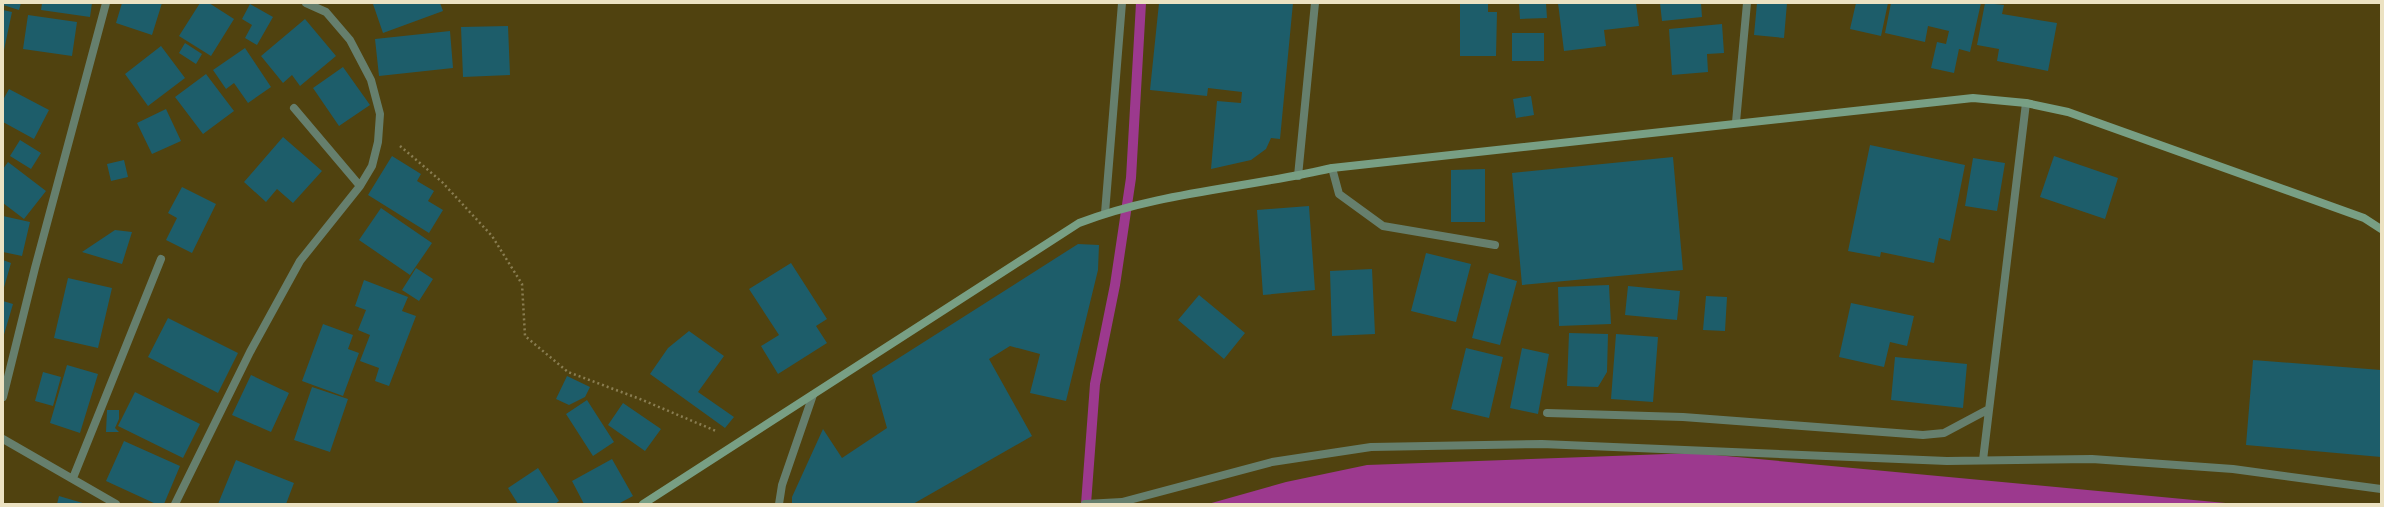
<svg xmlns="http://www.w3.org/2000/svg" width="2384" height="507" font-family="'Source Serif 4',serif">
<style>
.water{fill:#9c398e}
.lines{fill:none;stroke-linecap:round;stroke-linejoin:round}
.stream{stroke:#9c398e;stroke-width:10}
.building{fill:#1d5d6a}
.path{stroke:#897d51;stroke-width:2.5;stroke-dasharray:2 3;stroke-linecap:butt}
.street{stroke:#667f6d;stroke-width:8}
.secondary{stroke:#789f84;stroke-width:8}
</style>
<rect width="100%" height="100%" fill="#50420f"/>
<path class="water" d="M1694,453L2236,504H1208L1286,482L1367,465Z"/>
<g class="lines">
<path class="stream" d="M1086,504L1095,384L1115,285L1131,178L1141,3"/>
</g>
<path class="building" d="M3,3H21L19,10L3,5Z
M42,3H92L90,17L41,10Z
M122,3H162L152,35L116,23Z
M200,3H209L234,19L211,56L179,36Z
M374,3H440L443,11L383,33L373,4Z
M1159,3H1293L1280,139L1271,138L1266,149L1251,160L1211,169L1217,101L1241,103L1242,92L1208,88L1207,96L1150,90Z
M1460,3H1488V12H1497L1496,56H1460Z
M1519,3H1546L1547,18L1520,19Z
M1558,3H1636L1639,26L1604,30L1606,46L1564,51Z
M1660,3H1701L1702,17L1662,21Z
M1757,3H1787L1784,38L1754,35Z
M1856,3H1888L1881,36L1850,29Z
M1891,3H1981L1970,52L1959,49L1954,73L1931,68L1937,42L1946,44L1949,31L1928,26L1925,42L1885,33Z
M1985,3L2004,5L2002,14L2057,23L2048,71L1997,61L1999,49L1977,45Z
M250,4L273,17L257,45L245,38L252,25L242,19Z
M3,10L12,12L4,50H3Z
M28,15L77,22L72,56L23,49Z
M305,19L336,56L300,86L292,75L283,83L261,56Z
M1722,24L1724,53L1707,54L1708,72L1672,75L1669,29Z
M508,26L510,75L463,77L461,27Z
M450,31L453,68L379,76L375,39Z
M1512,33H1544V61H1512Z
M185,43L202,54L196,64L179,53Z
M161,46L185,78L148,106L125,74Z
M245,48L271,87L248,103L234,83L226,89L213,70Z
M343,67L370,105L339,126L313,88Z
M206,74L234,111L203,134L175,97Z
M9,89L49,110L34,139L3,122V100Z
M1531,96L1534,115L1516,118L1513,99Z
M166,109L181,141L152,154L137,123Z
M283,137L322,171L293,203L277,189L266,202L244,182Z
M20,140L41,153L31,169L10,156Z
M1870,145L1965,165L1950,241L1939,238L1934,263L1881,252L1880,257L1848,251Z
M392,156L421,174L417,181L434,191L428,201L443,210L429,233L368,195Z
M2054,156L2118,178L2105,219L2040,197Z
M1673,157L1683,270L1522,285L1512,173Z
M1973,158L2005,163L1997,211L1965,206Z
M124,160L128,177L111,181L107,164Z
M8,162L46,191L24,219L3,203V169Z
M1485,169V222H1451V170Z
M182,187L216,204L192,253L166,240L177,218L168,213Z
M1309,206L1315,290L1263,295L1257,210Z
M381,208L432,243L410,275L359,240Z
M3,216L30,222L22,256L3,252Z
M115,230L132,232L122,264L82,252Z
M1078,244L1099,245L1098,270L1066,401L1030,393L1040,354L1010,346L989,359L1032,436L913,504H792V497L823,429L842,458L887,428L872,375Z
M1426,253L1471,264L1456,322L1411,311Z
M3,260L11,263L3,291Z
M791,263L827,319L816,326L827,343L778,374L761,346L779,335L749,289Z
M416,268L433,279L419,301L402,290Z
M1372,269L1375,334L1332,336L1330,271Z
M1489,273L1517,281L1500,345L1472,338Z
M68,278L112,288L98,348L54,338Z
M364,280L408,297L402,311L416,316L389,386L375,381L379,368L360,361L370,335L358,330L366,310L355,306Z
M1609,285L1611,324L1559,326L1558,287Z
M1628,286L1680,291L1677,320L1625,315Z
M1199,295L1245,333L1224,359L1178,320Z
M1706,296L1727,297L1725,331L1703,330Z
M3,301L13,304L3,338Z
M1851,303L1914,316L1907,346L1890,342L1884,367L1839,357Z
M168,318L238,353L218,393L148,357Z
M323,324L353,335L348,349L359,353L343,396L302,381Z
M689,331L724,356L698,392L734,417L725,428L650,374L668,348Z
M1569,333L1608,334L1607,372L1598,387L1567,386Z
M1616,334L1658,337L1653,402L1611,399Z
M1466,348L1503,357L1489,418L1451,409Z
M1522,348L1549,354L1538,414L1510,408Z
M1895,357L1967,364L1963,408L1891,400Z
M2253,360L2381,370V457L2246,445Z
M67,365L98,374L80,433L50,423Z
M43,372L61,377L53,406L35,401Z
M251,375L289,393L271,432L232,415Z
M567,376L590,387L585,397L569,405L556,399Z
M312,387L348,399L330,452L294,440Z
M135,392L200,424L183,458L118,426Z
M587,400L614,442L593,456L566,414Z
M623,403L661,429L645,451L608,425Z
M107,410H119V419L115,428L119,432H106Z
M124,441L180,466L164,504H156L106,481Z
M612,459L633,496L618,504H584L572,481Z
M236,460L294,483L286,504H218Z
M538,468L559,501L555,504H518L508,488Z
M59,496L86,504H57Z"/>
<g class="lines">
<path class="path" d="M400,146L442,182L492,236L522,284L525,336L568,372L640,399L716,431"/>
<path class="street" d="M294,108L360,186
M1736,122L1747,3
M1332,168L1339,194L1383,226L1495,245
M1298,176L1315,3
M1105,213L1122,3
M3,397L35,268L106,3
M1547,413L1683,417L1923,435L1944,433L1989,409
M3,439L116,504
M1983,460L2026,103
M73,478L161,259
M175,504L250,352L300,261L360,186L372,166L378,142L380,114L371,80L350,40L326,12L306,3
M779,504L782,485L813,395
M1085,504L1122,502L1272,462L1371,447L1542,444L1947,461L2092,459L2233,469L2381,489"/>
<path class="secondary" d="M643,504L1079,223C1160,192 1247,188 1332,168L1973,98L2026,103L2068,112L2364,218L2381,229"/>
</g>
<rect width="2384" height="507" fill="none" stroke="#ece2c2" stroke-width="8"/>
</svg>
